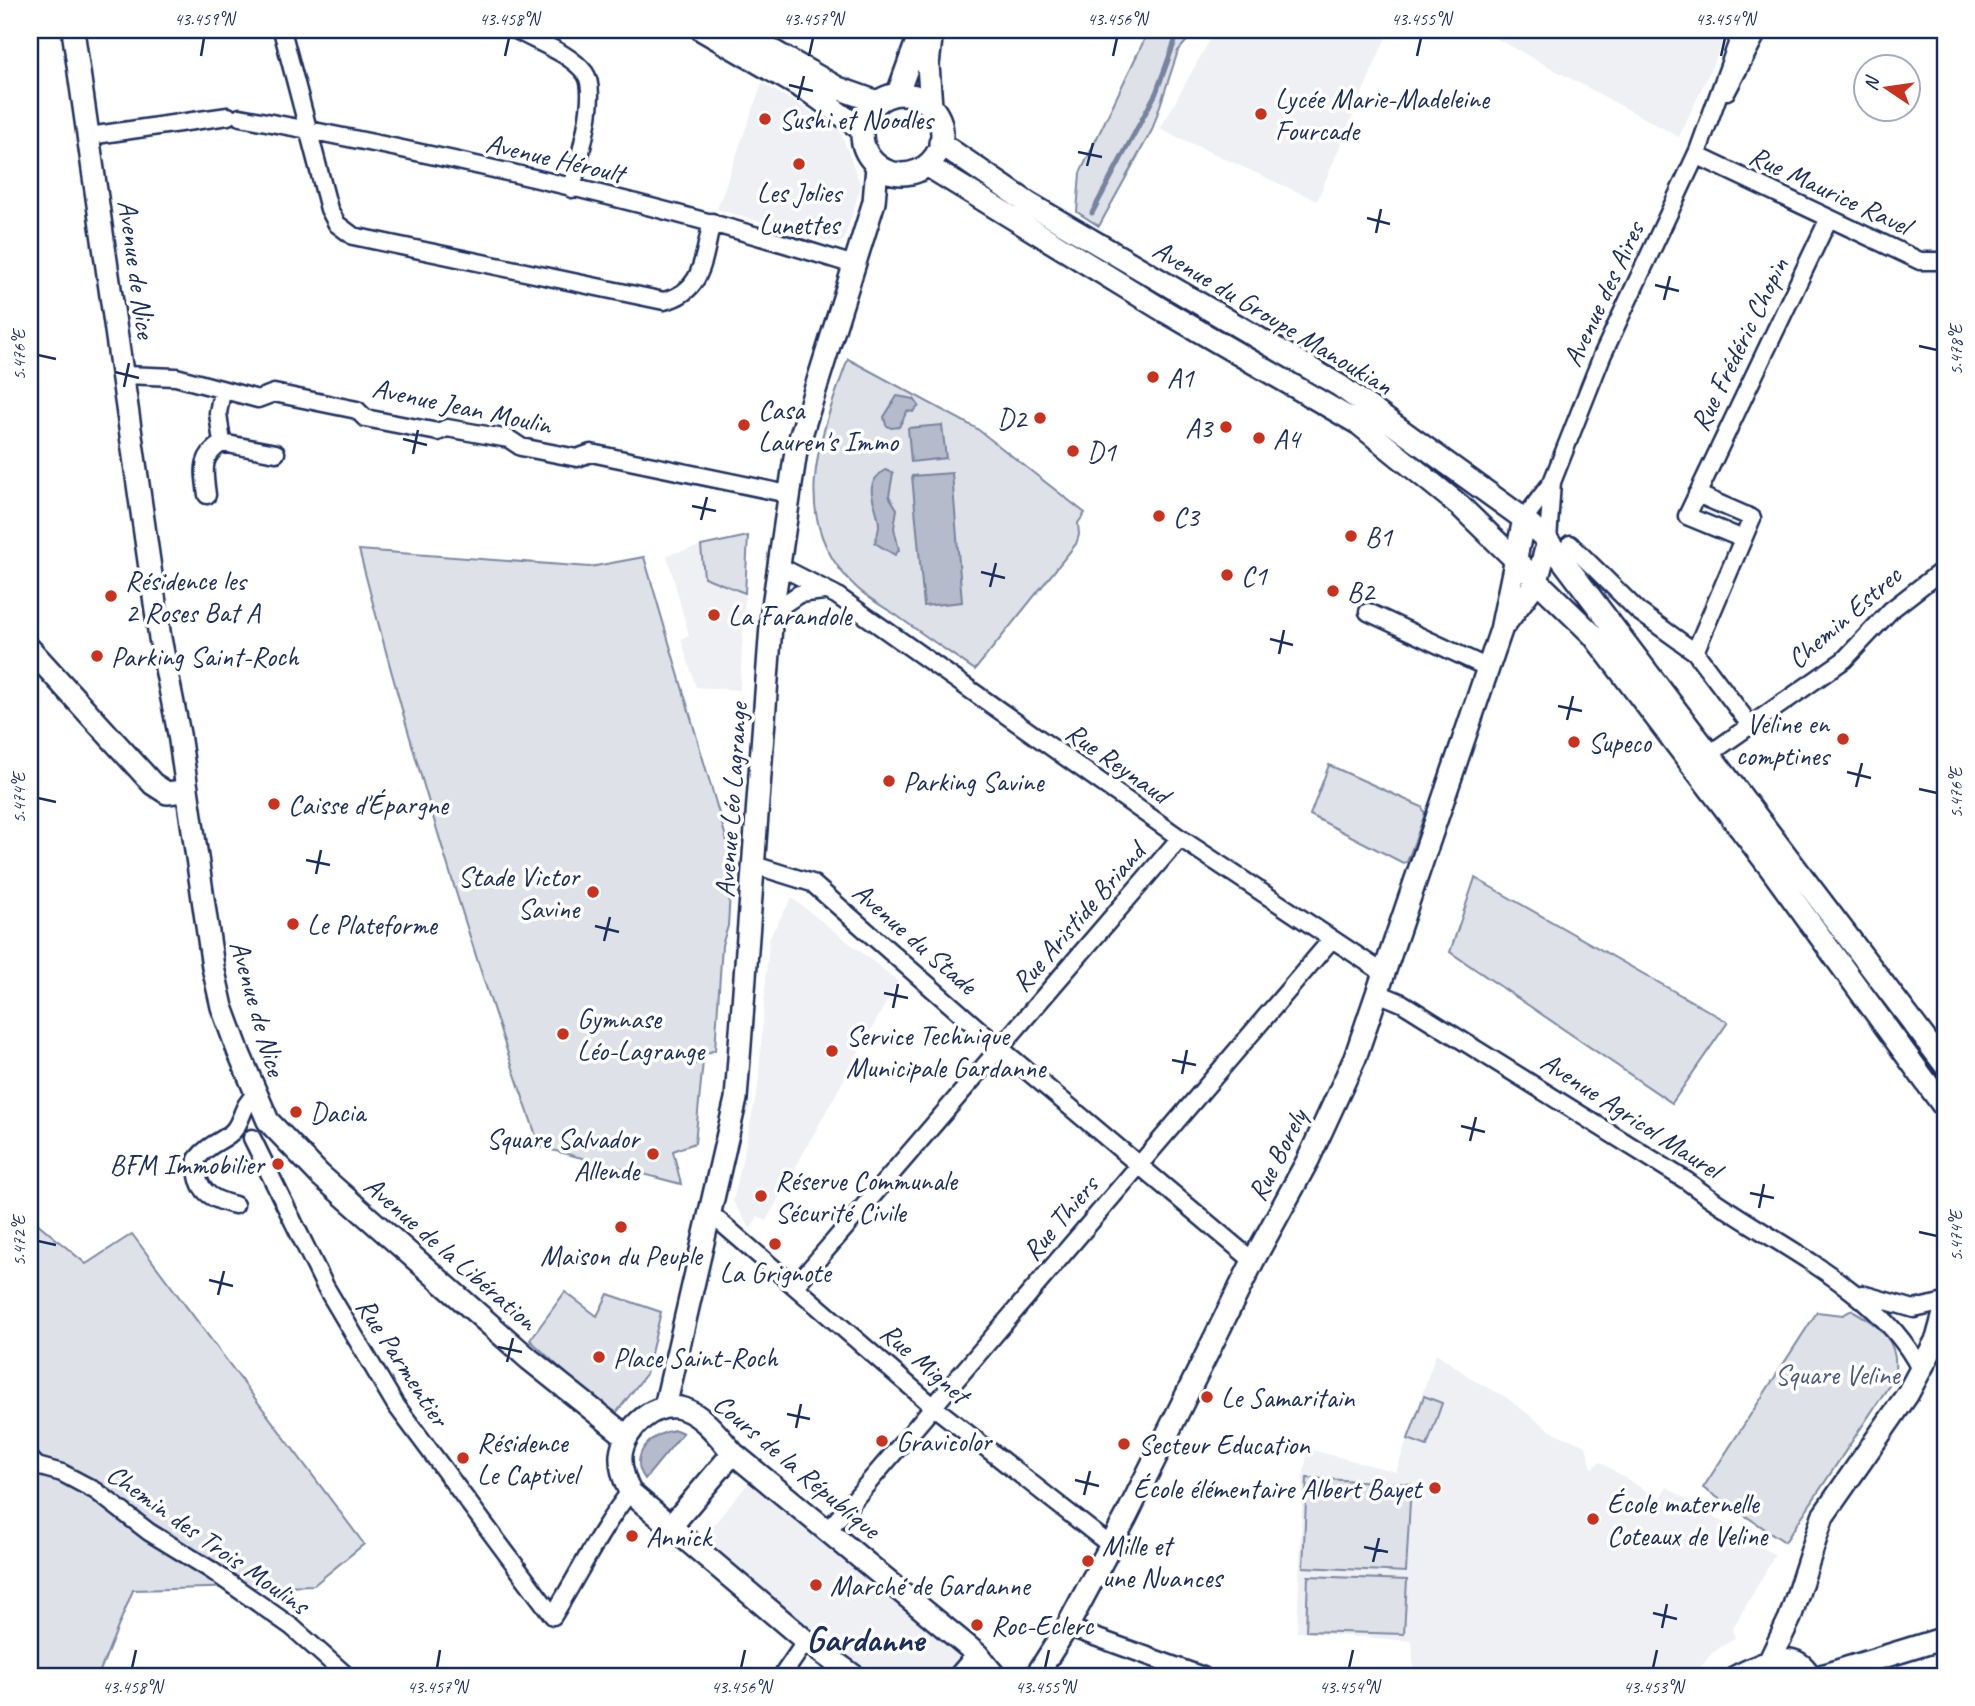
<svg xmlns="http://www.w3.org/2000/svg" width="1975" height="1706" font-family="Caveat,sans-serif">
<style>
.built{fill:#eff0f4}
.green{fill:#dee1e7;stroke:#7c88a2;stroke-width:2}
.water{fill:#b5bbca;stroke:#77839f;stroke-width:2}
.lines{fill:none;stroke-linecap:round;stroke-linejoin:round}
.stream{stroke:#77839f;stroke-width:5}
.street-casing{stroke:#1b2f5e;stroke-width:21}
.secondary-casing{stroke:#1b2f5e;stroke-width:26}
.street{stroke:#fff;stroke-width:16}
.secondary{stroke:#fff;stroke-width:21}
.ticks{fill:none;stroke:#1b2f5e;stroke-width:2.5}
.poi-dot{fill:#c8321e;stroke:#fff;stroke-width:2.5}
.labels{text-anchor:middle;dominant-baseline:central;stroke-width:7;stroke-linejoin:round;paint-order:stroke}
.poi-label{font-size:28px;fill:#1b2f5e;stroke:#fff;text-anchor:start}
.street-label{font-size:28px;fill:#1b2f5e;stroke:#fff}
.park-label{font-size:28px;fill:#4c5c80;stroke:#fff}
.district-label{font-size:35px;font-weight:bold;fill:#1b2f5e;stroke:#fff}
.neatline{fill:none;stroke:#1b2f5e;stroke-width:2.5}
.ticks-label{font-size:18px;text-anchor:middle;fill:#1b2f5e}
</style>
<rect width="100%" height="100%" fill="#fff"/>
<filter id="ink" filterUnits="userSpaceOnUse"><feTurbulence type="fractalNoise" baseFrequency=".0143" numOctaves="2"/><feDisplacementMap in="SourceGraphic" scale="14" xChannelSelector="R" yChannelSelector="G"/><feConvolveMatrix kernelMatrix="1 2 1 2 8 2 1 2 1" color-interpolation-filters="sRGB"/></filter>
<g filter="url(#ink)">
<path class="built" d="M1219,30H1389L1317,201L1160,129L1209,41Z
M1481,30H1729L1679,137Z
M762,83L839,128L861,186L844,240L838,244L717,209Z
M701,546L704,577L745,593L740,690L696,687L681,639L689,636L667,555Z
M792,898L898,981L766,1221L758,1216L751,1229L733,1202L758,1087L769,938Z
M1436,1353L1475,1381L1504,1396L1551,1431L1586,1446L1592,1468L1600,1462L1659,1499L1667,1487L1775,1555L1732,1630L1735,1638L1712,1653L1694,1676H1606L1605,1670L1589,1671V1676H1582L1581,1672H1569V1676H1545L1544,1673L1414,1676L1412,1641L1297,1632L1303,1478L1308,1449L1396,1472Z
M765,1463L1000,1666L1005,1676H828L694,1559L706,1534Z"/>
<path class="green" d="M1149,30H1196L1178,51L1152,130L1099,226L1077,212L1080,173Z
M848,359L976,428L1085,513L1078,523L1079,535L1076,544L975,670C949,652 922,634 896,615C883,607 868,598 857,588C785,522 820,436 848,359Z
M748,536L745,593L704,577L701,546Z
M359,550L590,567L644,557L732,858L728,926L722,945L715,1050L690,1060L691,1065L703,1061L695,1143L673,1151L681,1184L540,1147C471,950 411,752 359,550Z
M1329,765L1422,807L1425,814L1407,862L1403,863L1310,815Z
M1475,878L1728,1022L1672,1103L1450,952Z
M30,1217L86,1264L132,1234L364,1544L314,1585L133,1590L98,1676H30Z
M565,1292L597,1316L608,1294L661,1312L646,1374L613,1417L530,1340Z
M1852,1310C1881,1326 1901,1342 1894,1378L1785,1542L1703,1488L1817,1312L1843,1315Z
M1424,1396L1442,1403L1427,1446L1408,1439Z
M1307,1478L1411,1484L1406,1572L1303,1567Z
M1308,1576L1407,1580L1404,1634L1306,1631Z"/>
<path class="water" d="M897,396L914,399L919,406L913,412L907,411L899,427L891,428L886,425L884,417Z
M942,425L946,458L911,462L908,428Z
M885,470L893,473L889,496L897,509L894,528L899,550L895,555L875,543C876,538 879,531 879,526C879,504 859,487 885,470Z
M952,473L962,602L924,606L912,476Z
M676,1430L683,1433L645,1479C627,1455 653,1432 676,1430Z"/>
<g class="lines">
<path class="stream" d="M1092,213L1156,93L1179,30"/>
<defs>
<path id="street" d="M282,30L329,209L337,224L353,236L664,301C704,292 703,257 712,222
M516,30C537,42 570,53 585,73C600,93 577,164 572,189
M1727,91L1759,30
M240,117C446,155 654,202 854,265
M89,136L228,116
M1696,155L1920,261H1945
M124,375L176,377L258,399L274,393L357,410L365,418L438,432L447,428L509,439L521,447L577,458L591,453L788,494
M222,391L218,413L222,443
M1697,494L1752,518L1695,652L1750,725
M207,495C204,470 200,457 222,443L276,453
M1524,519L1552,482L1602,356L1698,151L1742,30
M1743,539L1687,516L1829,218
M1548,541L1552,482
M1570,544L1638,611L1695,652
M777,565L836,595L1180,838L1385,974
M772,612L799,594L824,591
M1368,612L1488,668
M1708,755L1844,660L1891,610L1945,568
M754,865L812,883L1000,1048L1253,1261
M1378,993L1402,1003L1687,1181C1760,1239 1878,1284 1920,1369
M252,1138L325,1286L395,1404L553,1616C579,1574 600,1529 630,1492
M235,1205C207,1199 195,1188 197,1159C210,1142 225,1141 234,1130C243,1119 242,1105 255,1095
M711,1214L934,1407L1110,1545
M796,1285L1180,838
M1862,1294L1914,1309L1945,1302
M30,1459L37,1466L62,1473L96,1491L149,1532L211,1570L292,1627L347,1676
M829,1529L1331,940
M1067,1627L1203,1676
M782,1676L806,1641"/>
<path id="secondary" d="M73,30L160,638L179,734L213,967L222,1007L239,1053L268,1121L320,1175L529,1359L627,1437
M702,30L811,93L861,129
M736,30L838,88L877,102
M898,93L921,30
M862 134a40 40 0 1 1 80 0a40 40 0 1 1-80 0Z
M931,106L928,65L932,30
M940,143L1028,203L1340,386L1524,519L1548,541L1945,1065
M928,166L1166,312L1359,424L1459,505L1593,635L1768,865L1945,1108
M1505,624L1537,581L1548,541
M30,649L153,784L167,793L175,792
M665,1407L736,1099L772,612L796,451L874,202L877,166
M672,1525L733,1453
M1770,1660L1790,1618L1823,1516L1907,1395L1937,1339L1945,1310
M854,1676L806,1641L630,1492C624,1480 620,1469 621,1455C624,1428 656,1399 684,1409C704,1416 720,1438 733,1453L978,1655L995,1676
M960,1676L978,1655
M1036,1676L1067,1627L1126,1517L1253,1261L1308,1160L1355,1058L1501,630L1524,519
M1737,1676C1761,1665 1793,1645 1810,1676
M1821,1676L1945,1638"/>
</defs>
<use href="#street" class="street-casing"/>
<use href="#secondary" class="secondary-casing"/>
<use href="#street" class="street"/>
<use href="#secondary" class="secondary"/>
</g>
</g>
<path class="ticks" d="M201,56L204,38M505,56L509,38M809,56L813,38M1113,56L1117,38M1417,56L1421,38M1721,56L1725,38M789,85L813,91M798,100L804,76M1078,152L1102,157M1087,166L1093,143M1367,218L1390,224M1376,233L1381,209M1655,285L1679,291M1664,300L1670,276M1919,346L1937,350M38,355L56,359M115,372L139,378M124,387L129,363M403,439L427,445M413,454L418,430M692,506L716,511M701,520L707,497M981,572L1005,578M990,587L996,563M1270,639L1293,645M1279,654L1284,630M1558,706L1582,711M1567,720L1573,696M1847,772L1871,778M1856,787L1862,763M1919,789L1937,793M38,798L56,802M306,860L330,865M316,874L321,850M595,926L619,932M604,941L610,917M884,993L908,998M893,1008L898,984M1172,1060L1196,1065M1182,1074L1187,1050M1461,1126L1485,1132M1470,1141L1476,1117M1750,1193L1774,1198M1759,1208L1764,1184M1919,1232L1937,1236M38,1241L56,1245M209,1280L233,1286M218,1295L224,1271M498,1347L522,1352M507,1362L513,1338M787,1414L810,1419M796,1428L801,1404M1075,1480L1099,1486M1084,1495L1090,1471M1364,1547L1388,1552M1373,1562L1379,1538M1653,1613L1677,1619M1662,1628L1667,1604M132,1668L136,1650M437,1668L440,1650M741,1668L745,1650M1045,1668L1049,1650M1349,1668L1353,1650M1653,1668L1657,1650"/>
<g class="poi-dot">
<circle cx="1261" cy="114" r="7"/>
<circle cx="765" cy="119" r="7"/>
<circle cx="799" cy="164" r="7"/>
<circle cx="1153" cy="377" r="7"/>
<circle cx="1040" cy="418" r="7"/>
<circle cx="744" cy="425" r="7"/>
<circle cx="1226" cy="427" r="7"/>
<circle cx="1259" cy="438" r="7"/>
<circle cx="1073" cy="451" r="7"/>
<circle cx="1159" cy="516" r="7"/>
<circle cx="1351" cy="536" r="7"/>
<circle cx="1227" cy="575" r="7"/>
<circle cx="1333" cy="591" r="7"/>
<circle cx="111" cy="596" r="7"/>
<circle cx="714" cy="615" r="7"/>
<circle cx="97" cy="656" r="7"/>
<circle cx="1843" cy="739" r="7"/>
<circle cx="1574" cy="742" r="7"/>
<circle cx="889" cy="781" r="7"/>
<circle cx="274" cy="804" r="7"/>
<circle cx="593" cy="892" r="7"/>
<circle cx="293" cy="924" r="7"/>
<circle cx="563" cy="1034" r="7"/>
<circle cx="832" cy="1051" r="7"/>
<circle cx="296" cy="1112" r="7"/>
<circle cx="653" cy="1154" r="7"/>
<circle cx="278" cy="1164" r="7"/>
<circle cx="761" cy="1196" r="7"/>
<circle cx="621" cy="1227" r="7"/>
<circle cx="775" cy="1244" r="7"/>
<circle cx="599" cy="1357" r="7"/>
<circle cx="1207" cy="1397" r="7"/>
<circle cx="882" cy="1441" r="7"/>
<circle cx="1124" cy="1444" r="7"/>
<circle cx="463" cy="1458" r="7"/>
<circle cx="1435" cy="1488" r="7"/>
<circle cx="1593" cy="1519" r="7"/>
<circle cx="632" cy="1536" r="7"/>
<circle cx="1088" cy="1561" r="7"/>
<circle cx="816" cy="1585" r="7"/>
<circle cx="977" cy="1625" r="7"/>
</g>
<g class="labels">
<g class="poi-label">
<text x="1275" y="98">Lycée Marie-Madeleine<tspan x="1275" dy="32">Fourcade</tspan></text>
<text x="779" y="119">Sushi et Noodles</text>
<text x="799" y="192" text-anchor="middle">Les Jolies<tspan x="799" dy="32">Lunettes</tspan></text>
<text x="1167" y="377">A1</text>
<text x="758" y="409">Casa<tspan x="758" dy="32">Lauren's Immo</tspan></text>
<text x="1026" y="418" text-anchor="end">D2</text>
<text x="1212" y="427" text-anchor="end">A3</text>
<text x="1273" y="438">A4</text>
<text x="1087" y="451">D1</text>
<text x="1173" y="516">C3</text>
<text x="1365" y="536">B1</text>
<text x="1241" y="575">C1</text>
<text x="125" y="580">Résidence les<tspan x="125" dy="32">2 Roses Bat A</tspan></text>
<text x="1347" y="591">B2</text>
<text x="728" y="615">La Farandole</text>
<text x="111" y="656">Parking Saint-Roch</text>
<text x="1829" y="723" text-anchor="end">Veline en<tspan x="1829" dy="32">comptines</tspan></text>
<text x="1588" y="742">Supeco</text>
<text x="903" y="781">Parking Savine</text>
<text x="288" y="804">Caisse d'Épargne</text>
<text x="579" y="876" text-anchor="end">Stade Victor<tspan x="579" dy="32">Savine</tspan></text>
<text x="307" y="924">Le Plateforme</text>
<text x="577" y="1018">Gymnase<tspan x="577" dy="32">Léo-Lagrange</tspan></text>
<text x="846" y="1035">Service Technique<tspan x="846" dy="32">Municipale Gardanne</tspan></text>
<text x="310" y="1112">Dacia</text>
<text x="639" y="1138" text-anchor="end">Square Salvador<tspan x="639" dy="32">Allende</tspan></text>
<text x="264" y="1164" text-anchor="end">BFM Immobilier</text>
<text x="775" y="1180">Réserve Communale<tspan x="775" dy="32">Sécurité Civile</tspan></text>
<text x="621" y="1255" text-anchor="middle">Maison du Peuple</text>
<text x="775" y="1272" text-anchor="middle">La Grignote</text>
<text x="613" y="1357">Place Saint-Roch</text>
<text x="1221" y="1397">Le Samaritain</text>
<text x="896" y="1441">Gravicolor</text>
<text x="477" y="1442">Résidence<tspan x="477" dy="32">Le Captivel</tspan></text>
<text x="1138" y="1444">Secteur Education</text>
<text x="1421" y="1488" text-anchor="end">École élémentaire Albert Bayet</text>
<text x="1607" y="1503">École maternelle<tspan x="1607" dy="32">Coteaux de Veline</tspan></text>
<text x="646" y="1536">Annick</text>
<text x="1102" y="1545">Mille et<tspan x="1102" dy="32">une Nuances</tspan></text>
<text x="830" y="1585">Marché de Gardanne</text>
<text x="991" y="1625">Roc-Eclerc</text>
</g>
<g class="street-label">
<text transform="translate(555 158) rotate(13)">Avenue Héroult</text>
<text transform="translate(1830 190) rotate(25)">Rue Maurice Ravel</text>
<text transform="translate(137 269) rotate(82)">Avenue de Nice</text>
<text transform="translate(1603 294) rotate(-65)">Avenue des Aires</text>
<text transform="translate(1273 317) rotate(31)">Avenue du Groupe Manoukian</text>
<text transform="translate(1739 344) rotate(-64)">Rue Frédéric Chopin</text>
<text transform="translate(462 406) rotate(12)">Avenue Jean Moulin</text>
<text transform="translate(1844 617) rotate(-41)">Chemin Estrec</text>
<text transform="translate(1118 763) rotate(35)">Rue Reynaud</text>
<text transform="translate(731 800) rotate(-86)">Avenue Léo Lagrange</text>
<text transform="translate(1078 917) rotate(-49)">Rue Aristide Briand</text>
<text transform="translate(915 938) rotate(41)">Avenue du Stade</text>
<text transform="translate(258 1008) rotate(74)">Avenue de Nice</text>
<text transform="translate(1631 1115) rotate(33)">Avenue Agricol Maurel</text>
<text transform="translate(1277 1155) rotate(-63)">Rue Borely</text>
<text transform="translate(1060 1218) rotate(-50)">Rue Thiers</text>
<text transform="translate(451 1253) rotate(41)">Avenue de la Libération</text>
<text transform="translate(403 1362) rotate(57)">Rue Parmentier</text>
<text transform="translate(925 1363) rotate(41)">Rue Mignet</text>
<text transform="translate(797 1466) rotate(40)">Cours de la République</text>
<text transform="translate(208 1539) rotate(35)">Chemin des Trois Moulins</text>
</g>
<g class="park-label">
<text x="1837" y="1374">Square Veline</text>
</g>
<g class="district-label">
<text x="865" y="1639">Gardanne</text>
</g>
</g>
<rect width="1975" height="1706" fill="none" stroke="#fff" stroke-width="77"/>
<g transform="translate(1887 88) rotate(283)"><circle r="33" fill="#ffffff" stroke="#a4acbf" stroke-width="2"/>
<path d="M0-5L12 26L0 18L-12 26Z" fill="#c8321e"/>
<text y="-10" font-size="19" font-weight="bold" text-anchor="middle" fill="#1b2f5e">N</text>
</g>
<rect x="38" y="38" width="1899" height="1630" class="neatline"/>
<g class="ticks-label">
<text x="204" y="25">43.459°N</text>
<text x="509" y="25">43.458°N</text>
<text x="813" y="25">43.457°N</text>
<text x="1117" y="25">43.456°N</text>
<text x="1421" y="25">43.455°N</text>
<text x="1725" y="25">43.454°N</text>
<text transform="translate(1956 350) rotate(-90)" y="6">5.478°E</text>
<text transform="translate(19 355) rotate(-90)" y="6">5.476°E</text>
<text transform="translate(1956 793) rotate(-90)" y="6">5.476°E</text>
<text transform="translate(19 798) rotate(-90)" y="6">5.474°E</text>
<text transform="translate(1956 1236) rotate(-90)" y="6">5.474°E</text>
<text transform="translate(19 1241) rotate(-90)" y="6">5.472°E</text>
<text x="132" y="1693">43.458°N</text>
<text x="437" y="1693">43.457°N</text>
<text x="741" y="1693">43.456°N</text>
<text x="1045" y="1693">43.455°N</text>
<text x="1349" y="1693">43.454°N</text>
<text x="1653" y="1693">43.453°N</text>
</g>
</svg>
